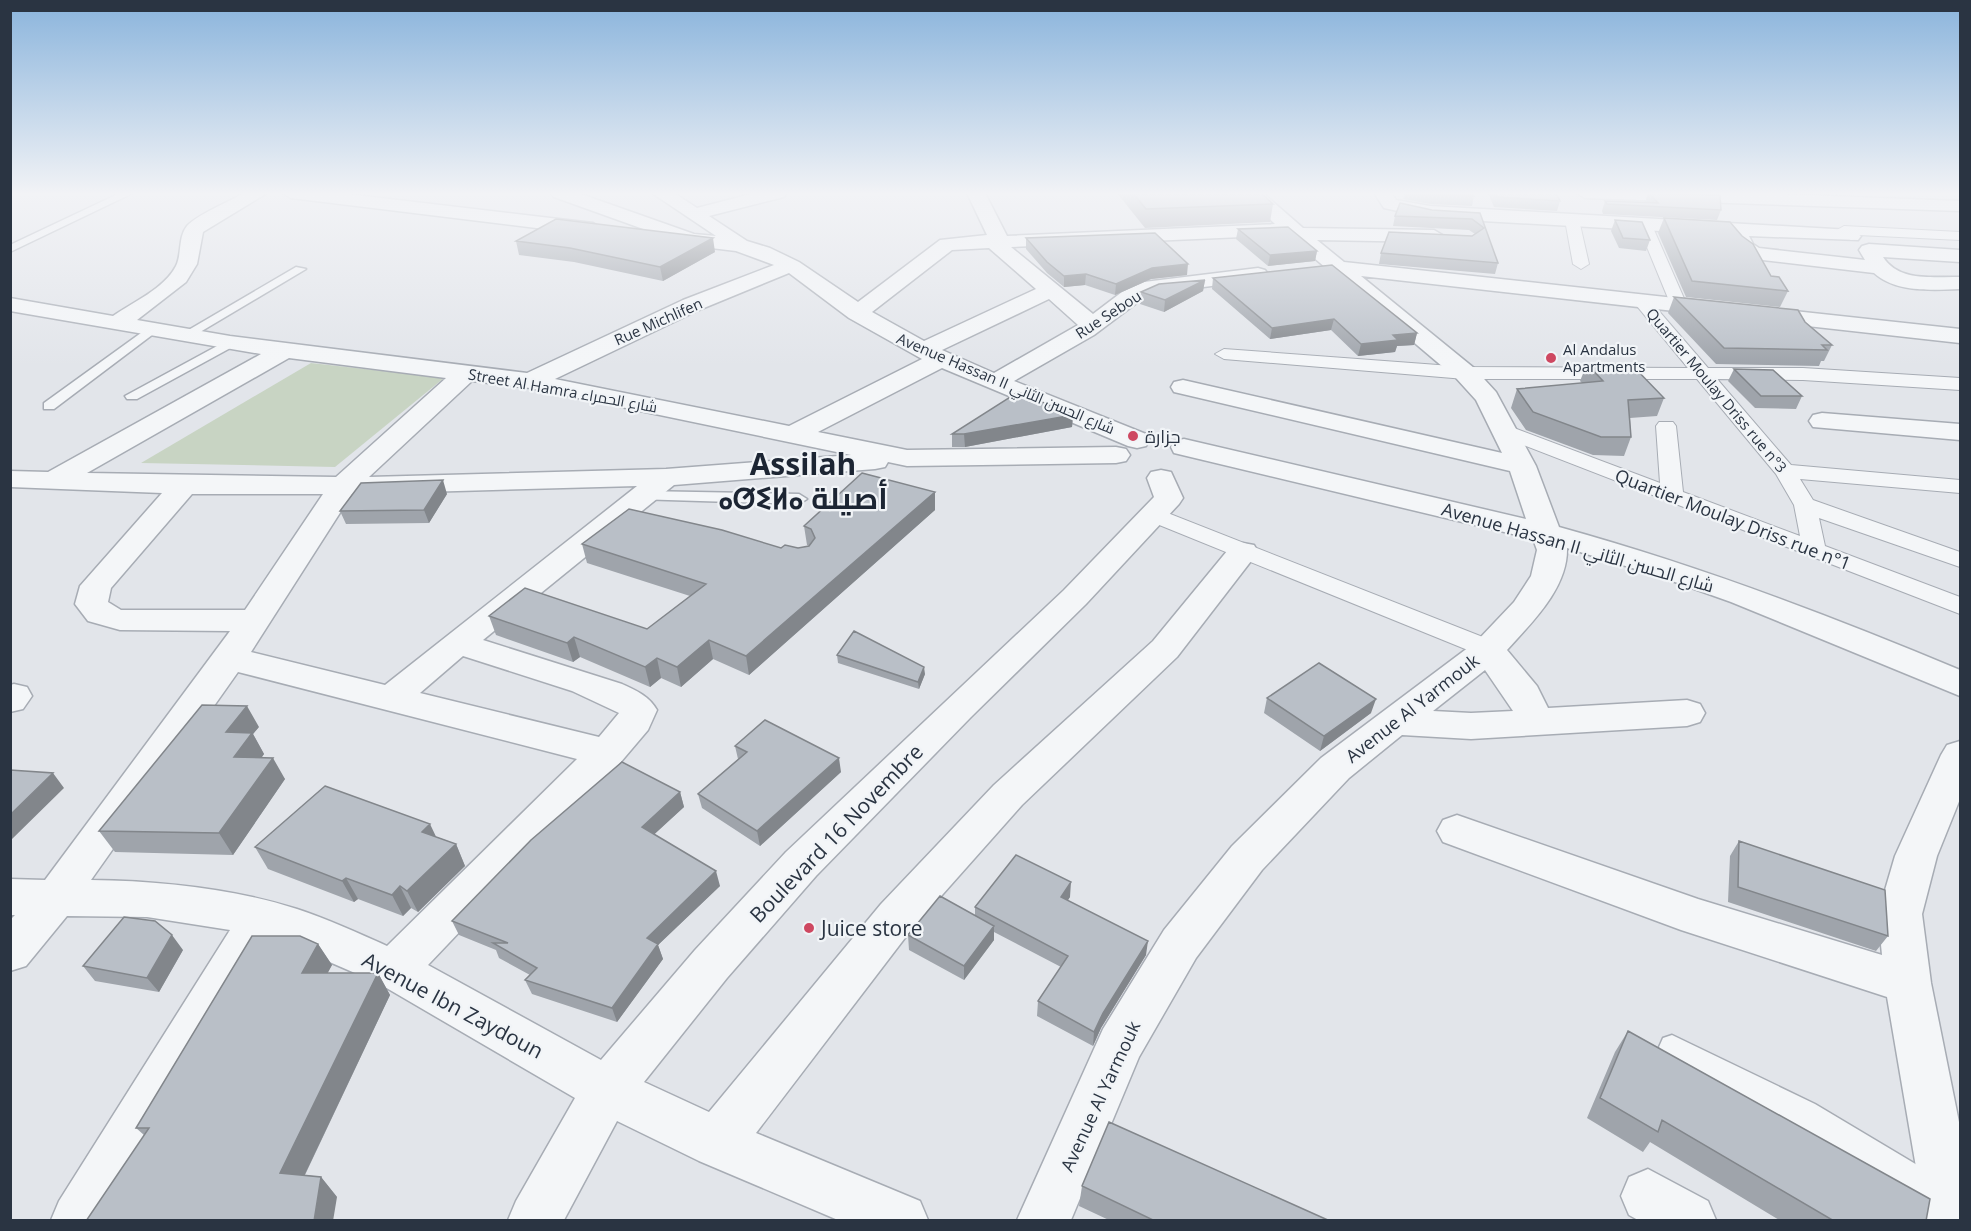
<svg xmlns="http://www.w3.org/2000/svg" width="1971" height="1231" font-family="'Open Sans',Cairo,'Noto Sans Tifinagh',sans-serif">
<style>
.green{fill:#c8d4c3}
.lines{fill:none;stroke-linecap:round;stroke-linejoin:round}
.service-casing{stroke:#a7acb4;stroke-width:3}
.pedestrian-casing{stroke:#a7acb4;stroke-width:2}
.minor-casing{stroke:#a7acb4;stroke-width:3}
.service{fill:#f4f6f8;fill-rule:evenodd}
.pedestrian{fill:#f4f6f8;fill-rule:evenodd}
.minor{fill:#f4f6f8;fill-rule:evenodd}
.wall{fill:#9fa4ab}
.shaded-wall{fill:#82868b}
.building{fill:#b9bfc7;stroke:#82868b;stroke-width:1.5}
.poi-dot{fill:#ce4861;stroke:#f1f4f7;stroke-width:2}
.labels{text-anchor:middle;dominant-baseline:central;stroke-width:4.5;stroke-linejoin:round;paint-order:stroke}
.far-street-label{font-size:15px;fill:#2a3442;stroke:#f1f4f7}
.far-poi-label{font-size:15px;fill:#2a3442;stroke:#f1f4f7;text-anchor:start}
.poi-label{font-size:18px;fill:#2a3442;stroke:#f1f4f7;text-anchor:start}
.street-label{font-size:18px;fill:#2a3442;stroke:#f1f4f7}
.near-street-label{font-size:21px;fill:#2a3442;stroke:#f1f4f7}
.near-poi-label{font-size:21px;fill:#2a3442;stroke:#f1f4f7;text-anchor:start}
.town-label{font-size:30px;font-weight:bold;fill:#1c2533;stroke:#f1f4f7}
</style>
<rect width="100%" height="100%" fill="#e2e5ea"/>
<path class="green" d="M311,363L444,378L335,467L141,463Z"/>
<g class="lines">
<defs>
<path id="service" d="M120,193H133L10,252V245Z
M296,267L306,269L190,338H182L180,335Z
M152,325L156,326V332L54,409H44V403Z
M230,339L234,340V346L137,399H127L125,396Z
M642,491L799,494L807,499L799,504L636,499L634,496Z
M1672,1035L1815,1104L1949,1184L1954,1194L1949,1204L1939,1209L1929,1204L1795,1124L1663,1056L1659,1047L1663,1038Z"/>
<path id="pedestrian" d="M1572,216L1579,220L1589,264L1581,269L1573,264L1565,220Z
M1644,219L1651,223L1686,303L1684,307H1672L1670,303L1637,223Z
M1844,226L1960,232V240L1858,235L1856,239L1851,240L1837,230Z
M1640,295L1646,296L1708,368H1803L1960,378V390L1803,380L1717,379L1791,465L1960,480V493L1800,479L1813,500L1960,552V567L1819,518L1825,546L1960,597V614L1500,436L1497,432L1500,428H1514L1660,483L1656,426L1659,422H1673L1676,426L1683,492L1800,536L1794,505L1776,474L1697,379H1465L1224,359L1215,354L1224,349L1465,367L1688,368L1632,300Z
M1155,508L1498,643L1502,649L1498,655L1489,658L1480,655L1147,520L1144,515L1147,510Z"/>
<path id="minor" d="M244,193H267L203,232L197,264L186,282L137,320L230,336L527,373L683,300L774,265L736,251L661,242L658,238L660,235L554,197L551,193H578L694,234L716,236L652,193H674L697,208L755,193H787L784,197L709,216L747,241L770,248L799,262L858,302L940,240L987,235L967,193H985L1007,236L1275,224L1243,193H1263L1303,228L1434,230L1444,236L1434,242L1317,240L1344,262L1960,329V343L1361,276L1474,368L1496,392L1536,466L1559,527C1697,565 1829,615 1960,670V696L1731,602L1658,576L1567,548C1568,588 1532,622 1507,650L1537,686L1548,708L1687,700L1700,704L1705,713L1700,722L1687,726L1471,739L1402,735L1349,778L1262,870L1196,958L1139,1057L1071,1220H1017L1103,1029L1164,930L1232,846L1321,758L1477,641L1514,602L1531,576L1537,550L1533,539L1174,453L1171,447L1174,441L1184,439L1526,519L1510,471L1174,392L1171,387L1174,382L1183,380L1502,453L1476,400L1456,378L1287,235L1011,247L1093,314L1122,292L1144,282L1258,268L1265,270L1268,274L1265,278L1258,280L1157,293L1138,302L1094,335L1014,381L1146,434L1150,440L1146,446L1137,448L1128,446L942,368L818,432L907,450L1116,447L1126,449L1130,455L1126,461L1116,463L907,466L888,462L885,467L875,469L674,485L483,640L622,684C637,691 649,696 657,710L648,730L620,763L428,965L601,1060L695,950L786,852L1064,590L1154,497L1147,478L1151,472L1161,470L1171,472L1183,498L1179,504L1086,604L971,717L816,876L727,978L644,1082L709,1112L881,904L994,785L1153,641L1232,545L1243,543L1254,545L1258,552L1177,657L1022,805L911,930L756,1133L920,1201L928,1220H838L699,1161L617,1121L564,1220H508L516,1201L575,1098L378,983L288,944L272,940L108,1220H51L59,1201L230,930L147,917L67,916L26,966L10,971V920L15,915H10V879L45,880L230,631L120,630L88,621L75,604L80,586L162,493L10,487V471L48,472L261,354L10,311V298L113,316C133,302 164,289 176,266C182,254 178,237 187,226C198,214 229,202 244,193ZM989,248L1036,289L924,341L872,312L952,250ZM789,273L849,318L922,359L789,426L555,379L699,310ZM1049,299L1078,325L994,373L942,350ZM289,358L446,378L336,477L87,473ZM472,381L530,388L851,455L666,469L369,477ZM637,486L385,685L251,652L352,494ZM192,494H323L245,610H121L108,602L111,588ZM463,656L572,691L619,713L599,737L420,693ZM1485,670L1513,711L1471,713L1433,711ZM238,672L577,759L387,946C358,933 328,919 297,909C231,888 160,881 91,880Z
M282,193H339L593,223L603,229L593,235L291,198Z
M1374,193H1392L1396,200L1430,206L1851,230L1861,236L1858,240L1749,236L1753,244L1759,248L1865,260L1859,250L1862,246L1869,244L1960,250V262L1883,257C1900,283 1934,276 1960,277V289C1933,290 1896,293 1874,273L1754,259L1737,251L1730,235L1430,218L1384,208Z
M1576,193H1749L1960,201V211L1585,198Z
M1822,413L1960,424V440L1813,427L1809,421L1813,415Z
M14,684L27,687L32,696L23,709L10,712V685Z
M1960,741V799L1937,856L1922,914L1931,983L1960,1127V1220H1925L1887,997L1681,930L1443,842L1437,831L1443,820L1457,815L1698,899L1882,955L1878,914L1895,856L1941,755L1947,745Z
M1648,1169L1708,1201L1716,1220H1638L1629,1215L1621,1196L1629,1177Z"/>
</defs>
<use href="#service" class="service-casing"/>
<use href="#pedestrian" class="pedestrian-casing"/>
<use href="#minor" class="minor-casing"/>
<use href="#service" class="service"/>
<use href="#pedestrian" class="pedestrian"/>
<use href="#minor" class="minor"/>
</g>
<path class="wall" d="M1117,193H1261L1273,204L1270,222L1145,228Z
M1405,193H1473L1474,196L1472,206L1430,204L1403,199Z
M1488,193H1556L1560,201L1557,211L1494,207Z
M1648,193H1674L1721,210L1717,220L1603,214L1602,211L1605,201L1645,202Z
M1432,210L1480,213L1498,263L1495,274L1379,264L1381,253L1472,236L1475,234L1469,230L1393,226L1395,216Z
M1664,218L1771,276L1788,291L1780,307L1686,297L1658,233Z
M1615,220L1650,240L1646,251L1619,248L1611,231Z
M1238,229L1317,251L1315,261L1268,266L1236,239Z
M1026,238L1187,275L1151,279L1115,295L1085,285L1064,287L1047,273L1026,249Z
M516,241L715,252L663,281L574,262L519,255Z
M1213,278L1417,333L1414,345L1397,346L1395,352L1358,356L1331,330L1270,339L1212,289Z
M1205,280L1203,291L1164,312L1140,304L1141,292Z
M1674,297L1805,322L1832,345L1824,361H1821L1819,366L1716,364L1668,313Z
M1587,364L1664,398L1657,416L1630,418L1631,437L1624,456L1593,455L1526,430L1511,408L1517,389L1582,383L1580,381Z
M1734,369L1802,396L1796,409L1755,408L1728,381Z
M1073,415L1072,427L965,447H952V434Z
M935,492V510L749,675L713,659L681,687L661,678L650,687L580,657L573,662L496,635L489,616L647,629L690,596L587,563L582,544L798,548L809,546L807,545L804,526Z
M447,494L429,523L346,524L340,511Z
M837,655L925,674L919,689L838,663Z
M1267,698L1371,713L1320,751L1264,713Z
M259,727L253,734L264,754L261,758L285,779L233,855L115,852L99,831Z
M735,746L841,772L760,846L702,808L698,794L738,759Z
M680,792L684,807L654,834L720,886L658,945L663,959L617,1022L532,994L525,980L530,975L499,958L496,950L459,935L452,921Z
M437,837L456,844L465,866L418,912L411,908L403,916L358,899L354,902L268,869L255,847Z
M1739,841L1888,936L1876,951L1728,902L1730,856Z
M1070,897L1067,901L1146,955L1101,1028L1093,1046L1037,1016L1038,1001L1061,967L994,932V940L964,980L909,950L908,935L975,915V907Z
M318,944L332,965L327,973H378L390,995L305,1175L321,1177L337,1197L144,1135L136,1128Z
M183,950L159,992L95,981L83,966Z
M1628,1031L1926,1221H1781L1650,1142L1643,1152L1587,1118L1615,1052Z
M1082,1186L1330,1221H1111L1079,1206Z"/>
<path class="shaded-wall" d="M713,238L715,252L663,281L660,267Z
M1317,251L1315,261L1268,266L1270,255Z
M1188,264L1187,275L1151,279L1115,295L1116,284L1152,268Z
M1086,274L1085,285L1064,287V276Z
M1205,280L1203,291L1164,312L1165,300Z
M1334,319L1331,330L1270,339L1272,328Z
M1417,333L1414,345L1397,346L1395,352L1358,356L1361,344L1393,335Z
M1073,415L1072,427L965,447L964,434Z
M443,480L447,494L429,523L424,510Z
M935,492V510L749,675L746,656Z
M574,637L580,657L573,662L567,643Z
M709,640L713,659L681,687L677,667Z
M657,658L661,678L650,687L645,667Z
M924,667L925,674L919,689L918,682Z
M1376,699L1371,713L1320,751L1324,736Z
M247,706L259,727L253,734L264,754L247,779L234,757L226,732Z
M273,758L285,779L233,855L219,833Z
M839,758L841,772L760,846L757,831Z
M53,773L64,788L10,841V815Z
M680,792L684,807L646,842L642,827Z
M430,824L440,845L422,832Z
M456,844L465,866L418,912L407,891Z
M716,871L720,886L658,945L663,959L617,1022L612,1008L647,938Z
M346,878L358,899L354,902L342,881Z
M1071,882L1070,897L1060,912L1061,897Z
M400,886L411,908L403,916L392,895Z
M994,926V940L964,980V966Z
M172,935L183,950L159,992L147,978Z
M1148,941L1146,955L1101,1028L1093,1046L1094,1032L1103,1013Z
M318,944L332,965L316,995L302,973Z
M378,973L390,995L296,1193L280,1173Z
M321,1177L337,1197L333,1221H314Z"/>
<path class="building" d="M1133,193H1261L1273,204L1146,209Z
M1430,193H1473L1474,196L1433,194Z
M1495,193H1556L1560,201L1497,197Z
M1649,193L1720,195L1721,210L1607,204L1605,201L1658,203Z
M1400,203L1432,210L1480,213L1498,263L1381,253L1389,232L1472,236L1484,228L1472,219L1395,216Z
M1664,218L1730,222L1742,236L1753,244L1771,276L1779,277L1788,291L1692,281Z
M556,219L713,238L660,267L570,248L516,241Z
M1615,220L1642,222L1650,240L1623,238Z
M1288,227L1317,251L1270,255L1238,229Z
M1155,233L1188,264L1152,268L1116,284L1086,274L1064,276L1047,262L1026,238Z
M1332,265L1417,333L1393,335L1398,340L1361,344L1334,319L1272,328L1213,278Z
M1205,280L1165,300L1141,292L1159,284Z
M1674,297L1798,310L1805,322L1832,345H1822L1827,350L1724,348Z
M1587,364H1631L1664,398L1628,400L1631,437H1601L1533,412L1517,389L1603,381Z
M1734,369L1773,370L1802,396H1761Z
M1018,392L1073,415L964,434H952Z
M862,473L935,492L746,656L709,640L677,667L657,658L645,667L574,637L567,643L489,616L525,588L647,629L706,584L582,544L629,509L722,530L781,548L785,545L798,548L809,546L815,538L811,529L804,526Z
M443,480L424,510L340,511L361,483Z
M854,631L924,667L918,682L837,655Z
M1319,663L1376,699L1324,736L1267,698Z
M202,705L247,706L226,732L252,733L234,757L273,758L219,833L99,831Z
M765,720L839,758L757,831L698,794L747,752L735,746Z
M622,762L680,792L642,827L716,871L647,938L658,944L612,1008L525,980L537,968L493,943H508L452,921L531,840Z
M10,770L53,773L10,815Z
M325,786L430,824L422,832L456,844L407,891L400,886L392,895L346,878L342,881L255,847Z
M1739,841L1885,890L1888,936L1738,887Z
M1016,855L1071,882L1061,897L1148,941L1103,1013L1094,1032L1038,1001L1068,956L975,907Z
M940,896L994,926L964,966L908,935Z
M124,917L155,921L172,935L147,978L83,966Z
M252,936H300L318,944L302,973H378L280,1173L321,1177L314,1221H86L149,1128H136Z
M1628,1031L1930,1199L1926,1221H1834L1662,1120L1658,1132L1600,1098Z
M1109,1122L1330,1221H1155L1082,1186Z"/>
<linearGradient id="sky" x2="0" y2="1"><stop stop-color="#8ab4dc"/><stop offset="0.53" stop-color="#f2f3f6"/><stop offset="1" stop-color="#f2f3f6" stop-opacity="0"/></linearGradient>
<rect width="1971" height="366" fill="url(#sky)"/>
<g class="poi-dot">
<circle cx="1551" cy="358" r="6"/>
<circle cx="1133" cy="436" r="6"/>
<circle cx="809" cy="928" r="6"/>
</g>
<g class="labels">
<g class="far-street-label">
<text transform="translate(1108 314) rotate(-33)">Rue Sebou</text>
<text transform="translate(658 321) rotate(-24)">Rue Michlifen</text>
<text transform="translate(1006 383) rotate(23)">Avenue Hassan II شارع الحسن الثاني</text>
<text transform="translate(563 390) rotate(10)">Street Al Hamra شارع الحمراء</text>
<text transform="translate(1717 390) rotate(50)">Quartier Moulay Driss rue n°3</text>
</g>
<g class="far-poi-label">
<text x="1563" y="349">Al Andalus<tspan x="1563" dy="17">Apartments</tspan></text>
</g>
<g class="poi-label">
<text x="1145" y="436">جزارة</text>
</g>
<g class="street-label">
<text transform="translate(1733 519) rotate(21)">Quartier Moulay Driss rue n°1</text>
<text transform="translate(1578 547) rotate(16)">Avenue Hassan II شارع الحسن الثاني</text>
<text transform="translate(1412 708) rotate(-38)">Avenue Al Yarmouk</text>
<text transform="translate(1100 1096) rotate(-65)">Avenue Al Yarmouk</text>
</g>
<g class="near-street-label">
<text transform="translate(836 833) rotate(-46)">Boulevard 16 Novembre</text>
<text transform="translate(453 1005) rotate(28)">Avenue Ibn Zaydoun</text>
</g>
<g class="near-poi-label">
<text x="821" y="928">Juice store</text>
</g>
<g class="town-label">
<text x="803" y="463">Assilah<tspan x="803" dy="34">ⴰⵚⵉⵍⴰ أصيلة</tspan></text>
</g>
</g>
<rect width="1971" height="1231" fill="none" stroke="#2a3442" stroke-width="24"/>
</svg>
